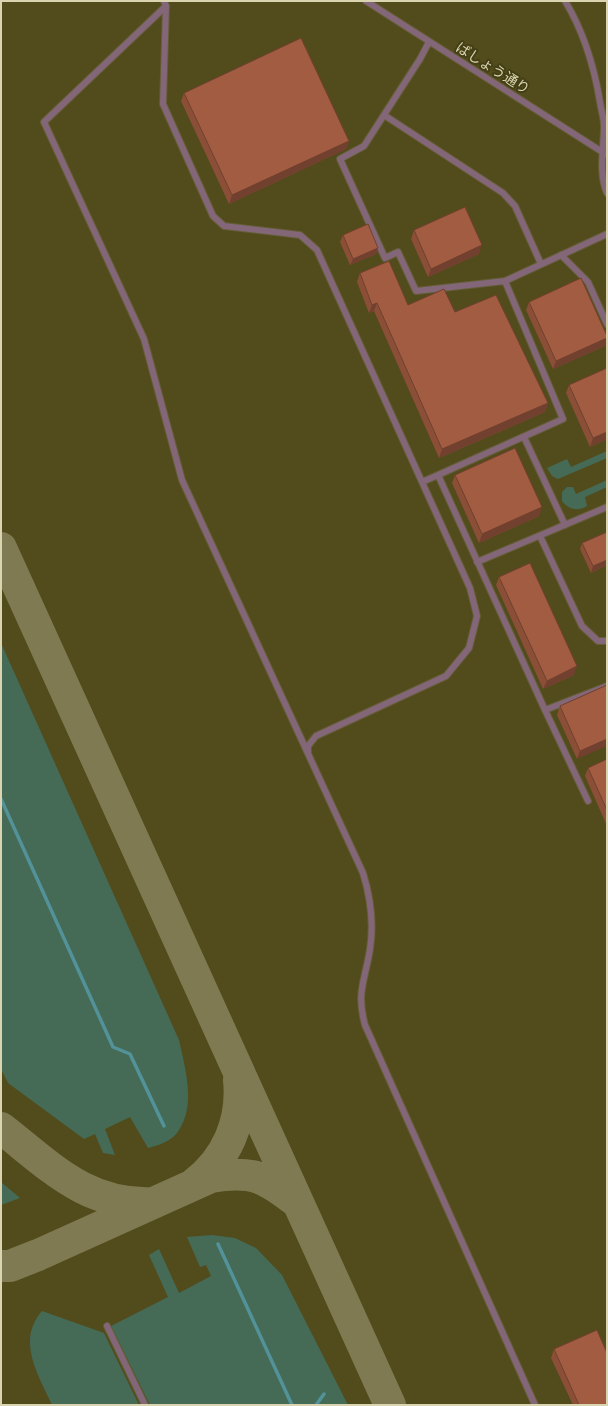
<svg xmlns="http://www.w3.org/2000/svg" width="608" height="1406" font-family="'Archivo Narrow','Noto Sans JP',sans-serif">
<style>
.built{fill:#524b1c}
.green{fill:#456b57}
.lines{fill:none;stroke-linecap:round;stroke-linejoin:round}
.stream{stroke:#529298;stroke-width:3.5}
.taxiway{stroke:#7f7a52;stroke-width:32}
.lane-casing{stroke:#635d35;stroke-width:8}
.lane{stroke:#836678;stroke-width:6}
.wall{fill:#8b4f38}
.shaded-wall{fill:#71402e}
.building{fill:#a25c41;stroke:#71402e}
.labels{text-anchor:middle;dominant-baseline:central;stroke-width:4;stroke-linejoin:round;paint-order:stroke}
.street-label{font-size:14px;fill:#dad5b0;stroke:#453f16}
</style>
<rect width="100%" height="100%" fill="#453f16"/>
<path class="built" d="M1,1H607V1405H1Z"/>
<path class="green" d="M607,451V458L558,479L552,476L547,468L567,459L571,467Z
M607,480V487L585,497L587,506C577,512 568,509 562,501V492L567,487H573L576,494Z
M1,643L179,1040C185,1068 196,1104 179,1130C173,1141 159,1145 148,1148L130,1117L105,1129L115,1155L103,1153L95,1134L84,1139L8,1083L1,1069Z
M1,1182L20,1198L1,1205Z
M212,1235L235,1238L256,1248L282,1275L348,1405H150L111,1326L168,1297L149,1255L159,1249L179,1293L211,1276L206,1265L200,1267L187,1237Z
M42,1311L104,1333L139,1405H52C38,1374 16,1341 42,1311Z"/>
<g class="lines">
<path class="stream" d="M1,799L113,1047L130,1054L164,1126
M218,1244L292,1405
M316,1405L324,1394"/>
<path class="taxiway" d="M1,548L390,1405
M1,1128C50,1166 86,1206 153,1203
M194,1184C227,1159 243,1121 239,1080
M1,1266H10L38,1255L211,1177C253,1170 265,1177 297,1202"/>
<defs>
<path id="lane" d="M164,1L166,6L163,104L213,216L224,226L300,235L317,250L470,588L477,616L469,648L446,676L316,736L308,746V752
M366,1L607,155
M565,1C584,32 594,66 600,102C601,110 604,118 604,126C604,148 598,172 607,193
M166,6L44,122L144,339L182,480L363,873C371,899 374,923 370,949C365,981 356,992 365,1025L535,1405
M429,42L420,59L364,146L340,159L385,258L398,252L416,291L505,281L607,234
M384,115L503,193L515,206L541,264
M561,255L588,282L607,324
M524,437L565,525
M438,475L563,419L505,281
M422,482L438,475L545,710L607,686
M540,536L582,626L598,641H607
M477,562L607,507
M545,710L588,801
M107,1326L145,1405"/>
</defs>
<use href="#lane" class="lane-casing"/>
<use href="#lane" class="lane"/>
</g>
<path class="wall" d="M184,93L349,141L346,149L229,204L181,101Z
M414,230L479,254L428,277L411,239Z
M343,235L378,248L376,254L350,265L340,242Z
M360,273L408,305L455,312L548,403L545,412L439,458L374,311L369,313L357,282Z
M529,302L605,346L553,369L526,310Z
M607,368V439L590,447L566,393L569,385Z
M455,475L539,516L479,543L452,483Z
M607,532V565L591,573L580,549L582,543Z
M499,577L574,675L543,689L496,585Z
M607,685L577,759L557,715L560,706Z
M607,759V826L585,776L588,768Z
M554,1349L607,1405H573L551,1358Z"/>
<path class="shaded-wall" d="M349,141L346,149L229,204L232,195Z
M482,245L479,254L428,277L431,269Z
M378,248L376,254L350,265L353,259Z
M377,303L374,311L369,313L372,305Z
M607,338L605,346L553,369L556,361Z
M548,403L545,412L439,458L442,449Z
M607,432V439L590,447L593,438Z
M542,507L539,516L479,543L482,534Z
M607,560V565L591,573L593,566Z
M577,666L574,675L543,689L547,681Z
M607,739V746L577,759L580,751Z"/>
<path class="building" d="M301,38L349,141L232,195L184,93Z
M465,207L482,245L431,269L414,230Z
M368,224L378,248L353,259L343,235Z
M389,261L408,305L444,289L455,312L496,295L548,403L442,449L377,303L372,305L360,273Z
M581,278L607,336V338L556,361L529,302Z
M607,368V432L593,438L569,385Z
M515,448L542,507L482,534L455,475Z
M607,532V560L593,566L582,543Z
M530,563L577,666L547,681L499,577Z
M607,685V739L580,751L560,706Z
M607,759V810L588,768Z
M597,1330L607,1353V1405H579L554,1349Z"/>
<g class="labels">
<g class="street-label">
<text transform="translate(493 68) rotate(32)">ばしょう通り</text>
</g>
</g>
<rect width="608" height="1406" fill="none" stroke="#dad5b0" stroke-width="4"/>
</svg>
